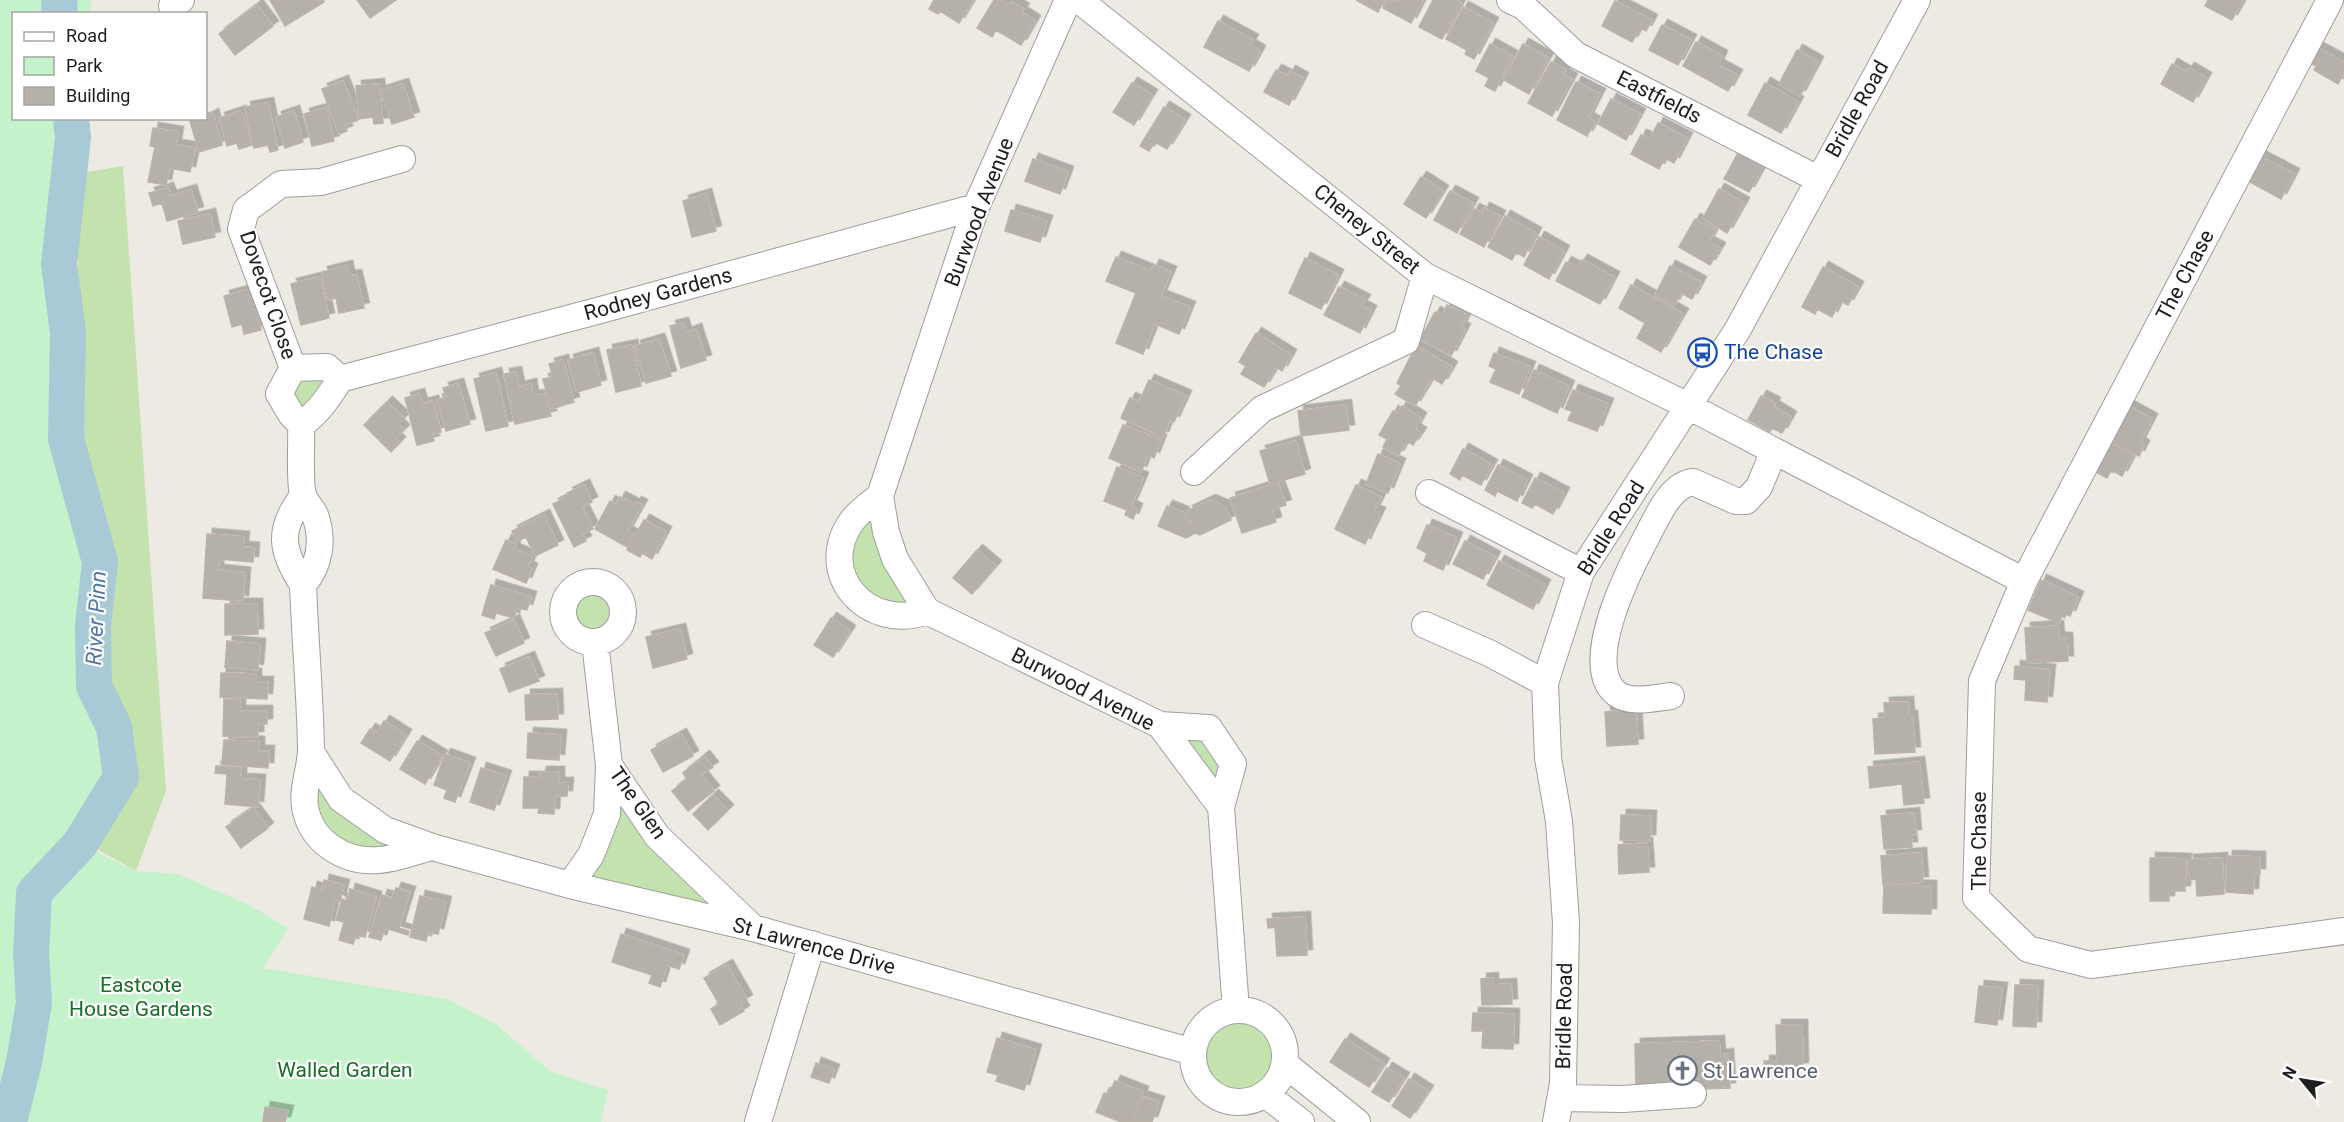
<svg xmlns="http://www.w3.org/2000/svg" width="2344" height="1122" font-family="Roboto,sans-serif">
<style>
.grass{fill:#c4e2ae}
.park{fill:#c4f3cb}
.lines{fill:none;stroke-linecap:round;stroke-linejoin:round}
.river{stroke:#a8c9d6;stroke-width:36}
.building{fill:#b6b0aa;stroke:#bdb2a8;stroke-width:1.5;filter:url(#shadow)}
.minor-casing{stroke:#9e9e9e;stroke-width:28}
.minor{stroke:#fff;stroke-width:26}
.labels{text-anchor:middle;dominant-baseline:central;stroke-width:4.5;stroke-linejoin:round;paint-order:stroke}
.street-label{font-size:21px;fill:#1d1d1d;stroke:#fff}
.transit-label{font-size:21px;fill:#164399;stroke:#fff;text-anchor:start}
.park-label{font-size:21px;fill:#166f24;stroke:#fff}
.worship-label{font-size:21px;fill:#5b616d;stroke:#fff;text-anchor:start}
.water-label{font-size:22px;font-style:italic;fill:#5476a2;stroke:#fff}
</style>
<defs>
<filter id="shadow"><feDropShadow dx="5.5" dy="-5.5" stdDeviation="0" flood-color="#0004"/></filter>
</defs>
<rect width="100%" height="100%" fill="#edeae4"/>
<path class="grass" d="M123,166L166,791L136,871L88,844L132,768L104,682L107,565L78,443L75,335L81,173Z
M317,368L326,383L303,410L291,401L294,381Z
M864,520H871L875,525L909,601L906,606L887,608L848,572L851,535Z
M570 612a23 23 0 1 1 46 0a23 23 0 1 1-46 0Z
M1176,733L1204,737L1225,766L1217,792Z
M314,772L398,846L382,852L336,845L316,815Z
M617,790L707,899V906L588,875Z
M1201 1056a38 38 0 1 1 76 0a38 38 0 1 1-76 0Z"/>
<path class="park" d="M0,0H91L90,13L14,14V118L76,119L70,160L80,529L121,777L39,886L80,844L136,871L178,874L247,904L288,928L264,968L447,999L496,1024L550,1071L608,1090L601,1122H0Z"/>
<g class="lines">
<path class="river" d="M59,0L60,14
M9,1122L24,1062L34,1003L31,954L34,893L80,844L121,777L114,727L94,686L93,626L100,562L66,439L68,333L59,264L73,137L71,118"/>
</g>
<path class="building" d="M270,0H323L324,2L285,26Z
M357,0H396L370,18Z
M934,0H973L959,23L940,11L938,14L929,9Z
M994,0H1000L1010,6L1012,2L1024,9L1021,12L1035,21L1021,45L996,30L992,37L977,28Z
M1356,0H1384L1378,12Z
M1388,0L1394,1L1423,0L1411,23L1383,8Z
M1433,0H1455L1461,3L1442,39L1419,27Z
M2208,0H2243L2232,20L2205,6Z
M1615,1L1652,20L1646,31L1640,28L1632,42L1602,26Z
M257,5L273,26L235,55L219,34Z
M1463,7L1493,23L1474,59L1465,54L1467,50L1446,39Z
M1218,21L1253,40L1250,45L1260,51L1249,71L1204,47Z
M1662,25L1691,40L1678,65L1649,50Z
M1696,42L1722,56L1718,65L1737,75L1728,91L1683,66Z
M1490,44L1512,56L1495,91L1485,86L1489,78L1476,71Z
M1523,44L1548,58L1529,94L1504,80Z
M2314,46L2344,62V73L2338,84L2314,70L2316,66L2305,60Z
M1797,50L1818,62L1800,96L1779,84Z
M1551,62L1566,70L1563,74L1572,79L1552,116L1528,103Z
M2172,64L2186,72L2189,68L2206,78L2193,102L2161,84Z
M1276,70L1288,76L1290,71L1303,78L1289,105L1264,92Z
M343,81L358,120L345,125L347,131L339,134L322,89Z
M1576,82L1600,94L1588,118L1595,122L1587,136L1557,120Z
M1132,83L1152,95L1134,125L1113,112Z
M1765,83L1798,102L1781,133L1748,115Z
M379,84L383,123L374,124L373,117L359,119L356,86Z
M403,84L414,117L392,124L381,91Z
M1611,99L1640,114L1626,140L1598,124Z
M268,103L278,150L270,152L268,145L254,148L245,107Z
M1164,107L1185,120L1167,149L1155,142L1149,151L1140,146Z
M326,108L334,141L312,146L304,114Z
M241,111L252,145L239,149L237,143L227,146L219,118Z
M294,111L303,142L285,148L276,117Z
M213,114L222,145L199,152L190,121L206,118Z
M1658,123L1687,138L1674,163L1665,158L1659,169L1631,154L1641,135L1650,139Z
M153,128L178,132L176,145L195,148L190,172L169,168L166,185L148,182L155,147L150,146Z
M1740,149L1765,163L1749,192L1724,179Z
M2261,157L2294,174L2281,199L2248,181Z
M1033,159L1068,172L1060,194L1025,181Z
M1421,177L1443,191L1426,218L1404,204Z
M168,188L171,196L191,190L198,212L167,221L162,203L153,206L149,193Z
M1719,189L1744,203L1727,233L1703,218Z
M1450,191L1473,203L1457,233L1434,220Z
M706,194L716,231L692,237L683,201Z
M1484,208L1500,216L1484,247L1460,234L1474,209L1482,213Z
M1011,210L1047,221L1040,242L1005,231Z
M210,214L215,237L183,244L178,221Z
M1505,216L1536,233L1524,257L1516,252L1512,260L1488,247Z
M1695,219L1715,230L1708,242L1720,248L1710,265L1679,247Z
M1539,237L1564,251L1549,279L1524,265Z
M1116,257L1151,271L1154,265L1171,272L1161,296L1190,307L1179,334L1155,324L1143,354L1116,343L1136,293L1106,281Z
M1305,258L1338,275L1321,309L1289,293Z
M1582,260L1614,277L1600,304L1556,281L1566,262L1577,268Z
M347,266L349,276L356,275L364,308L339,313L336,298L328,300L322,272Z
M1670,266L1701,282L1692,299L1681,293L1674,305L1655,295Z
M1823,267L1858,287L1848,305L1840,301L1832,317L1817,309L1815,314L1802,307Z
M320,277L329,318L301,325L291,284Z
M1631,285L1683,314L1661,352L1637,338L1645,323L1619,308Z
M1339,287L1365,300L1361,306L1371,311L1360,333L1324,315Z
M250,289L261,330L244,334L242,324L232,327L224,296Z
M1447,305L1467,315L1461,327L1465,329L1451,356L1420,339L1435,312L1442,316Z
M683,323L686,333L696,329L706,360L681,368L670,326Z
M1256,333L1291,355L1282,371L1276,367L1264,387L1241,374L1246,366L1239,362Z
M659,339L671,376L646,383L635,346Z
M632,345L641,386L616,392L607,350Z
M1416,346L1452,367L1442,384L1432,378L1415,406L1395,394L1401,386L1397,383Z
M593,353L601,385L577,392L568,360Z
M1494,353L1530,367L1519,394L1490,382L1496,369L1489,366Z
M563,360L574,402L551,409L543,379L553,377L549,364Z
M1534,370L1569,386L1557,413L1522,397Z
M516,372L519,387L531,384L533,396L546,394L551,416L515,424L504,374Z
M496,373L508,426L486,431L474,379Z
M1149,380L1186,396L1174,422L1170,420L1163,437L1121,418L1130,398L1139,402Z
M458,384L470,424L446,431L437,400L446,397L443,388Z
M1573,390L1608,404L1597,431L1568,420L1572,411L1565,409Z
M419,394L422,404L433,401L441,432L432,434L434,441L417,445L405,398Z
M1761,396L1775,403L1773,406L1791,417L1782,433L1772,428L1770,432L1748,420Z
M387,402L404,418L398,424L404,430L396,438L400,442L391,452L364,425Z
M1346,405L1349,430L1301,436L1298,411Z
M1402,406L1421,418L1415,429L1421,433L1413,445L1407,441L1398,456L1383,447L1387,439L1379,435L1393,411L1397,414Z
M2128,406L2152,419L2140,443L2144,446L2139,456L2110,441Z
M1123,425L1161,440L1154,458L1148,455L1141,472L1109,458Z
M2106,440L2133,455L2122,476L2111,470L2107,478L2090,469Z
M1296,441L1305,474L1270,484L1260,451Z
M1463,449L1492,465L1481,485L1462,475L1460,480L1450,474Z
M1378,454L1400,464L1388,493L1366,484Z
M1498,465L1527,480L1517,501L1497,491L1495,496L1485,490Z
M1117,467L1143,478L1131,506L1137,509L1133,519L1125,515L1127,510L1104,501Z
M1535,478L1564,493L1553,514L1535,504L1532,508L1522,503Z
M1278,483L1286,505L1272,509L1276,522L1242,533L1230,498Z
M584,485L592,502L582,507L593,529L582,534L586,541L574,547L553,504L569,496L567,493Z
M1356,485L1381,497L1374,511L1380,513L1365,544L1335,529Z
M620,497L635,505L636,502L642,505L627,532L634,535L627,547L595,529L610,501L616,505Z
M1210,500L1224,506L1231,520L1200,535L1195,533L1186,538L1158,526L1167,506L1183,512L1188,522L1193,524L1187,511Z
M544,515L558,545L535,556L526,537L517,541L512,531Z
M644,520L666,532L652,559L642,553L640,557L627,550Z
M1427,525L1457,538L1443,570L1424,561L1427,553L1417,548Z
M207,534L244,537L243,547L254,548L253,562L219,559L218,570L245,573L243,601L203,598Z
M506,540L516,544L514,549L532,557L528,567L532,569L526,583L493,569Z
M1465,541L1495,557L1483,579L1453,564Z
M977,550L996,566L972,594L953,578Z
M1499,561L1545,585L1533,609L1487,585Z
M2041,580L2078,597L2070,616L2063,613L2059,623L2028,610Z
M491,585L531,597L527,610L517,608L514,618L496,613L494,619L482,615Z
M225,604H257L258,634L225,635Z
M831,618L850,631L833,657L814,645Z
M514,620L524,643L496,656L485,633Z
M2058,626L2059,638H2067L2068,661L2027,663L2025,628Z
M680,629L687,659L653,668L646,637Z
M227,641L260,644L258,670L225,667Z
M529,657L539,681L509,692L500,669Z
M2015,666L2050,670L2047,702L2025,700L2026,680L2014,679Z
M221,673L256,674V682H268L267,699L220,697Z
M557,694L558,719L526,720L525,695Z
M224,699L240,700V711H267V724H258V737L223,736Z
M1908,702L1909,716H1912L1915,752L1875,754L1873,719L1885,718L1884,703Z
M1636,710L1638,744L1607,746L1605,712Z
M384,721L406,735L390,761L361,743L370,729L377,733Z
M528,733L561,735L559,760L527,758Z
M681,734L693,756L663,772L651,750Z
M224,740L259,742V751H269L268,768L222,764Z
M417,741L442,756L425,784L400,769Z
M445,754L470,763L455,802L444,798L447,790L434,785Z
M704,756L713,767L701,775L714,791L688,811L672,791L687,779L683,773Z
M1919,762L1924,803L1904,805L1902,784L1870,788L1868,767Z
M216,766L241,768V779L260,780L258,807L225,804L227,774L215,773Z
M481,768L506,776L494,810L470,802Z
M541,772H559V783H568L567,796H555L554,814L538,813L539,808H523L524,777H540Z
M713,795L728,810L708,830L693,814Z
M253,808L268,828L241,848L226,827Z
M1914,813L1916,835H1911L1912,847L1884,849L1881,816Z
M1621,815L1651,816L1650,840H1620Z
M1647,843L1649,872L1619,874L1618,845Z
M1921,853L1923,882L1883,885L1881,856Z
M2227,856L2260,857V874H2254L2253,894L2226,892Z
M2150,858L2186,859L2185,891H2169V901H2150Z
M2222,858L2224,894L2197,896L2196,879L2190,880L2188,860Z
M324,880L344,885L340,901L335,899L329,926L304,919L312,887L322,890Z
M1884,885L1931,886V914L1883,913Z
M396,888L410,892L399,928L409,931L408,935L385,928L381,940L369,937L382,895L392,898Z
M350,889L376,897L365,937L356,935L353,944L339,940L344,922L336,920L342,899L347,901Z
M420,896L446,902L438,934L428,932L426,941L410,937Z
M1305,917L1307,955L1277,956L1275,927L1268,928L1267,919Z
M621,934L684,955L679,969L667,965L660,987L649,983L652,975L612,962Z
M727,965L747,1000L740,1004L744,1011L720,1025L711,1009L719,1004L704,978Z
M1493,978V985L1511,984L1512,1004L1482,1005L1481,979Z
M2015,985L2038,986L2036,1027L2013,1026Z
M1979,986L2002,988L1997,1025L1975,1022Z
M1473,1013L1514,1014L1513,1049L1482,1048L1483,1031H1472Z
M1776,1025H1802L1803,1068H1785V1075L1765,1076L1764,1061H1777Z
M997,1038L1036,1050L1024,1090L996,1081L998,1075L987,1072Z
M1345,1039L1384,1064L1369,1087L1330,1062Z
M1719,1041L1720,1055L1728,1054L1730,1088L1636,1091L1635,1044Z
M816,1063L834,1070L829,1083L811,1077Z
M1387,1068L1404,1078L1389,1102L1372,1092Z
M1409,1079L1428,1091L1410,1118L1392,1106Z
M1115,1081L1143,1092L1132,1122H1121L1096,1112L1104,1093L1109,1094Z
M1143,1097L1159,1102L1152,1122H1133Z
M265,1107L288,1111L285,1122H263Z"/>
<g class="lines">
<defs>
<path id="minor" d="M1068,0L976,207L880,496L886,532L895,559L927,611L1160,725L1221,807L1236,1010
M1079,0L1425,276L1688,406L2024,581
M1510,0L1523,6L1576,55L1818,179
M2330,0L2024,581L1982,681L1976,898L2028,949L2091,965L2344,931
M172,6L181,0
M293,368L241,229L246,210L281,184L321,182L402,159
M301,425L291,414L279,394L293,368L327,367L340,379
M1194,472L1262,409L1406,341L1425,276
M1429,493L1581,572
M303,496C277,530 281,550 303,585C305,639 310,694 311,749C311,768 302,787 305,807C311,842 345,863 379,860C396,859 415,851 432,847
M880,496C870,504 859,511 852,521C814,574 869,633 927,611
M563 612a30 30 0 1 1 60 0a30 30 0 1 1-60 0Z
M303,585C320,565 324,540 315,515C312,508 305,502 303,495C299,480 302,443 301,425C318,413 329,397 340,379L597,311L976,207
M1425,625L1489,653L1545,683
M595,642L609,765L657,836L753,928
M1671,696C1655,698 1631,704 1617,694C1580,666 1629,570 1645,540C1656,520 1669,485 1693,482L1736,501H1746L1759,487L1774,451
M1160,725L1209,728L1233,764L1221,807
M311,752L341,799L385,830L432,847L570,885L753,928L1193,1052
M570,885L591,855L607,814L609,765
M1193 1056a46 46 0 1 1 92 0a46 46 0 1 1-92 0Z
M1285,1064L1357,1122
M1265,1094L1301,1122
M1561,1098L1623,1099L1693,1094
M758,1122L812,944
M1556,1122L1563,1083L1566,923L1559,821L1548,758L1545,683L1554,655L1581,572L1738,329L1917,0"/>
</defs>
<use href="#minor" class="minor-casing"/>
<use href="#minor" class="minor"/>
</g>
<defs>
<symbol id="bus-ring" viewBox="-11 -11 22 22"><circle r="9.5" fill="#fff" stroke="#1a4fb4" stroke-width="1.5"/><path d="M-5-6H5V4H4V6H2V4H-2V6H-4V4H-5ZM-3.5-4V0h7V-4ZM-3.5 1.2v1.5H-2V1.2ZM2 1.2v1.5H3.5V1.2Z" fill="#1a4fb4"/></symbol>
<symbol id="church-ring" viewBox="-11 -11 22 22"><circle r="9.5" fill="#fff" stroke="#6b7280" stroke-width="1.5"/><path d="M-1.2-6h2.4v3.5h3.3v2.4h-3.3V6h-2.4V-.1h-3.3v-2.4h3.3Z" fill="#6b7280"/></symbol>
</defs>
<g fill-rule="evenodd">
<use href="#bus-ring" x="1686" y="336" width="33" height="33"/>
<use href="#church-ring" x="1666" y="1054" width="33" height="33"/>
</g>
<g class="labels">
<g class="street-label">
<text transform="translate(1659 97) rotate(27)">Eastfields</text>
<text transform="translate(1857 109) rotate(-61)">Bridle Road</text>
<text transform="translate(979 212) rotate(-69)">Burwood Avenue</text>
<text transform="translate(1367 229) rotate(39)">Cheney Street</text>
<text transform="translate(2185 275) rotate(-62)">The Chase</text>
<text transform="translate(658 294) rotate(-15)">Rodney Gardens</text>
<text transform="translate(268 295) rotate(71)">Dovecot Close</text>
<text transform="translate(1611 528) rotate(-58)">Bridle Road</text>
<text transform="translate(1083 689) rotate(27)">Burwood Avenue</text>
<text transform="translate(638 803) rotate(55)">The Glen</text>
<text transform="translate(1979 841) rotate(-90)">The Chase</text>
<text transform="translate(814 946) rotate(15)">St Lawrence Drive</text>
<text transform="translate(1564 1016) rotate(-89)">Bridle Road</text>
</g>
<g class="transit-label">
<text x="1724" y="352">The Chase</text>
</g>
<g class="park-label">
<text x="141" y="985">Eastcote<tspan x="141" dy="24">House Gardens</tspan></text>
<text x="345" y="1070">Walled Garden</text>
</g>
<g class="worship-label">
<text x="1703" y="1071">St Lawrence</text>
</g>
<g class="water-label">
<text transform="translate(96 618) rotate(-87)">River Pinn</text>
</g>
</g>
<rect x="12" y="12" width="195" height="108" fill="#ffffff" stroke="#a5a5a5" stroke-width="1.5"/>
<rect x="24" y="32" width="30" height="9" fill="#ffffff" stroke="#a5a5a5" stroke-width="1.5"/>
<text x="66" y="42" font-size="18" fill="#1d1d1d">Road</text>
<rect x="24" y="57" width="30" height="18" fill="#c4f3cb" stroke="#a5a5a5" stroke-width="1.5"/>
<text x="66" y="72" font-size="18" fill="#1d1d1d">Park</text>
<rect x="24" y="87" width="30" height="18" fill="#b6b0aa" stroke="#a5a5a5" stroke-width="1.5"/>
<text x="66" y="102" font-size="18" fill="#1d1d1d">Building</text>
<g transform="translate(2302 1080) rotate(300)" stroke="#ffffff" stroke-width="4.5" paint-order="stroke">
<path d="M0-4.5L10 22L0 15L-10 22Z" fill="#1d1d1d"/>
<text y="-9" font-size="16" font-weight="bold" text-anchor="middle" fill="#1d1d1d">N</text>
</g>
</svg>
